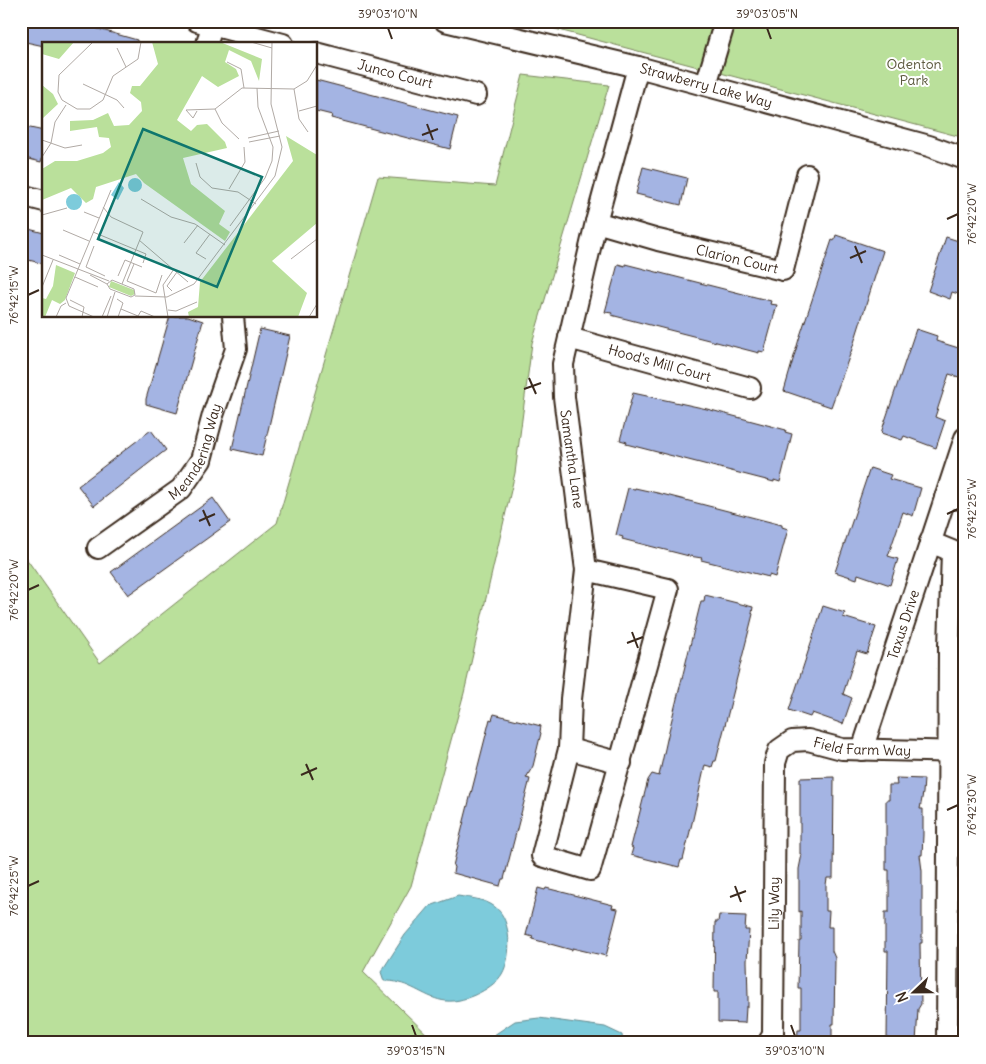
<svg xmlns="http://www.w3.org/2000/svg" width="986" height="1064" font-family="Delius,sans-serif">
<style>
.green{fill:#bae09b;stroke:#7a855c}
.water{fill:#7dcbdb;stroke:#638b8f}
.building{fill:#a4b4e3;stroke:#3b2a1e}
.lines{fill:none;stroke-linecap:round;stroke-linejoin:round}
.minor-casing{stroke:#3b2a1e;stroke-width:24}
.minor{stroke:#fff;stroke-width:20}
.ticks{fill:none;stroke:#3b2a1e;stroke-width:2}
.labels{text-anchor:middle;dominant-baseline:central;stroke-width:4;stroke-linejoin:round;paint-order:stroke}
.park-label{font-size:14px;fill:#5b583d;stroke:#fff}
.street-label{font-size:14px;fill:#3b2a1e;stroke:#fff}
.inset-road{fill:none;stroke:#b1aaa5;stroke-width:1}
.view{fill:#0f766e;fill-opacity:0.15;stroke:#0f766e;stroke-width:2.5}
.inset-edge{fill:none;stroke:#3b2a1e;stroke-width:2.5}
.neatline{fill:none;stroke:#3b2a1e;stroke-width:2}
.ticks-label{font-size:12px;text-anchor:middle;fill:#3b2a1e}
</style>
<rect width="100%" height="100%" fill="#fff"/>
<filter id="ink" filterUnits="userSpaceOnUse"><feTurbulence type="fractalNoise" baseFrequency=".02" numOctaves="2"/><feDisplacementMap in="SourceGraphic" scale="10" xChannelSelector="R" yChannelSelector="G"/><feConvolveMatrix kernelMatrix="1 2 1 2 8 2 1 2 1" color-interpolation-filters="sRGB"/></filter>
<g filter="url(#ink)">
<path class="green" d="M525,21H965V138Z
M523,75L609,85L532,343L515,473L464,693L411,886L363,972L436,1043H21V551L100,663L277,523L378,177L495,186Z"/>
<path class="water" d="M458,896C470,898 485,899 495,907C512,919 512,957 502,974C494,988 468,1000 453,1001C433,1003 417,987 399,983C394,981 389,981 384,981L381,972L405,935L430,906Z
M539,1018L605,1027L622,1035L623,1043H488L494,1035L515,1021Z"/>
<path class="building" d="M21,21H70L137,40V44H44V46L21,41Z
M316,80L458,117L450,149L331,118L332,115L316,111Z
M21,126L44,131V151L41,162L21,157Z
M643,167L687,178L681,205L636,194Z
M21,227L44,233V264L21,258Z
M836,235L883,251L852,349L831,407L784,391L799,339L832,240L834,241Z
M946,237L965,243V296L952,292L950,299L928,291Z
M618,264L625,266V264L771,301L770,304L777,305L764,352L759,351V353L732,346L611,315L612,313L605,312Z
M170,316H188L203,321L177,413L146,404V399Z
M260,329L290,336L262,456L232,449Z
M916,329L937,336L936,341L965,350V360L959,377L949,374L935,417L945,421L936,448L904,436L902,440L881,433Z
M633,393L707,409L786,430L785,432L792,434L780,482L774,480V482L626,444L627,442L620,440Z
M151,430L166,450L94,506L78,486Z
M870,468L891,475L889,479L921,488L913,516L903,512L888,556L898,559L890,585L858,574L857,579L835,572Z
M628,488L635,489V488L662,494L782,525V527L788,529L775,577L769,575V577L701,560L702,558L689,556L622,539L623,537L616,535Z
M213,498L230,522L128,595L111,572Z
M705,595L753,607L752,613L753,614L716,761H714L712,767L705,765L693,819L683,860H681L679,867L631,855L633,848L631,847L648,780L652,774L659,776L668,735L701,601H704Z
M823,606L845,613L843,617L876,627L867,654L857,651L843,694L852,698L843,724L812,713L810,717L789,710Z
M494,714L541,726L540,732L541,733L533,766L526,778L530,779L504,879H502L500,886L453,873L454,867L453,866L464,821L490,719L492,720Z
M834,777L833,878H827L826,885V911H829L828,927H832V951L835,958L834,1024H832V1039H825V1043H797L798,1030H801V988H798L799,941H801V911L799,912V869L802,854H800V778Z
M896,778L924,779L923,793L920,809H923V835L922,855H920L922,871V943H920L921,1004L918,1009L916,1043H893V1039H887L888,951H885V912H889V870H886V800H889V785H897Z
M538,888L545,890L546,888L613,905L612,908L618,909L606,956L572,948V950L532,939L533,937L526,935Z
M719,915L746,916L745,930H749L747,961L748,997V1007H746L745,1023L718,1022V992H714L715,922H718Z"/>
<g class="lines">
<defs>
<g id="minor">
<path d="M197,21L283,44"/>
<path id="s1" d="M445,21L638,67L929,146L965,159"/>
<path d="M207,44L213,21"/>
<path id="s2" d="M316,53L476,95"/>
<path d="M706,85L725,21"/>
<path d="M21,195L44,201"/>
<path id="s3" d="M596,222L658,240L783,270L807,175"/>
<path id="s4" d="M569,338L750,388"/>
<path d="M945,498L965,499"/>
<path d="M930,542L952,551L949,647"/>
<path id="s5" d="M98,548L181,489L201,460L213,415L236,349L233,316"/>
<path d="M586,570L668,589L590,870L542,856L569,749L571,699L586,570L564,397L563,364L596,222L638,67"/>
<path d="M569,749L621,763"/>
<path id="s6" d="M862,750L965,438"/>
<path id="s7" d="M768,1043L773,1035L775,763L779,750L792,741L808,740L842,749L965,752"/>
<path d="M947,1043L949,647H965"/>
</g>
</defs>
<use href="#minor" class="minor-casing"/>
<use href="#minor" class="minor"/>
</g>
</g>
<path class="ticks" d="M388,28L392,39M767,28L771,39M427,124L433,140M422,135L438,129M947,219L958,214M855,246L862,263M850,258L866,251M28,295L39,290M529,378L536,394M524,389L541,383M203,510L210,526M947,514L958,509M199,521L215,514M28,590L39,585M632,632L638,648M627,643L643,637M306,764L313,780M301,775L317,768M947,810L958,805M28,886L39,881M735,886L741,902M730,897L746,891M412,1025L416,1036M791,1025L795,1036"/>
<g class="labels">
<g class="park-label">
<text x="914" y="64">Odenton<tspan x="914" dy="16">Park</tspan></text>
</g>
<g class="street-label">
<text stroke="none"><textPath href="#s2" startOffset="82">Junco Court</textPath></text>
<text stroke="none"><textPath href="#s1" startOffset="269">Strawberry Lake Way</textPath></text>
<text stroke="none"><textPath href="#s3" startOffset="146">Clarion Court</textPath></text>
<text stroke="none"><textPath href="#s4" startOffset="94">Hood's Mill Court</textPath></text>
<text stroke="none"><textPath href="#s5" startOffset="142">Meandering Way</textPath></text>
<text transform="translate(572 459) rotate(82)">Samantha Lane</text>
<text stroke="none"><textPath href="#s6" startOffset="132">Taxus Drive</textPath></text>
<text stroke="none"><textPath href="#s7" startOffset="382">Field Farm Way</textPath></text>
<text stroke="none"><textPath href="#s7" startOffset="141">Lily Way</textPath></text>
</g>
</g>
<g transform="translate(42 42)">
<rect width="275" height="275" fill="#fff"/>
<path d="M0,0H32L17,17L0,12ZM110,0H178L220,17L217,39L209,19L187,8L183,20L194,27L197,34L176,45L160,34L135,78L149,89L155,83L165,82L183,100L185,106L141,116L149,142L183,169L177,182L188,190L183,199L102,141L94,132L54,145L51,157L44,161L29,146L0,158V127L13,119H35L61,111L69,105L67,96L57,95L55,85L28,89V79L51,78L66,71L72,84L87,83L100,69L99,60L88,51L90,44H98L116,22ZM0,43L11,52L16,62L1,76ZM244,94L275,113V181L230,219L265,251L256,275H147L146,270L156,265L158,240L251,119ZM14,223L33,231L23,258L18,262L10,258L3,275H0V256L4,257L11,244ZM69,239L92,248L93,252L89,254L67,245Z" fill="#bae09b"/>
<path d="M86 143a7 7 0 1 1 14 0a7 7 0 1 1-14 0ZM77,140L82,146L76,158L69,153ZM24 160a8 8 0 1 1 16 0a8 8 0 1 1-16 0Z" fill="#7dcbdb"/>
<path class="inset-road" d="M51,0L17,33L16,50L20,58L35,67H48L61,58L71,34L96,17L99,0M209,0L230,6M75,6L84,25M185,20L199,27L202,46M41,42L75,58L82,66M252,47L257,77L266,90M173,67L180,81L197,97M155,69L151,76L144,68L173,67L200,46L252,47L265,39L275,23M257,69L275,64M206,96L237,89M0,98L23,106L40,103M207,100L238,94M0,115L9,101L13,80L24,63M154,121L158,135L170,146L196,150L214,162M187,147L203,120L202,105M99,157L129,175L153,182L183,203M61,165L69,175L101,190L80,242M42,170L57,176M0,173L25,166M188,184L223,136L230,119L231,105L216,65L215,46M21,188L47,199M51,190L104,212L101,221M97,198L146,240M142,201L156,183M52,204L44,225L63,234M0,213L67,239M17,213L38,222M164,217L154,211L168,192M249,217L275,197M92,222L85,239L114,251L120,233M48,233L65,242M76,234L83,218L100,225M33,235L56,245M70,238L92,247L93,253L89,255L68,247L65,242ZM0,245L11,218M130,249L125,244L135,230M93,254L125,255L152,242L233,134L240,105L229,62L230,0M75,257L81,261L76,275M28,258L42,265L40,275M79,267L96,274L99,269L113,275M126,268L134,269L155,260M14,275L19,264L24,261M52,275L27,264L24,256L69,148M60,275L69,254M65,275L73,250M126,275L121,243L132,227M267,275L275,262"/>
<path class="view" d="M101,87L220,135L175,245L56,197Z"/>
<rect width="275" height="275" class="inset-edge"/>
</g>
<rect width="986" height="1064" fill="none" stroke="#fff" stroke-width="55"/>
<g transform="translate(914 992) rotate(248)" stroke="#ffffff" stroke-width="4" paint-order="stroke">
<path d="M0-4L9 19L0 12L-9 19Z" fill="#3b2a1e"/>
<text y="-8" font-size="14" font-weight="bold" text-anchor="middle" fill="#3b2a1e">N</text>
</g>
<rect x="28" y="28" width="930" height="1008" class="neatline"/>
<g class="ticks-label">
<text x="388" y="18">39°03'10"N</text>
<text x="767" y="18">39°03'05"N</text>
<text transform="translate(972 214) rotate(-90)" y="4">76°42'20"W</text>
<text transform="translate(14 295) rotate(-90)" y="4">76°42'15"W</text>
<text transform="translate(972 509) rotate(-90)" y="4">76°42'25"W</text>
<text transform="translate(14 590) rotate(-90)" y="4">76°42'20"W</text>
<text transform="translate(972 805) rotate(-90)" y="4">76°42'30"W</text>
<text transform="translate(14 886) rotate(-90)" y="4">76°42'25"W</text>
<text x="416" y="1055">39°03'15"N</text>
<text x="795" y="1055">39°03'10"N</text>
</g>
</svg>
